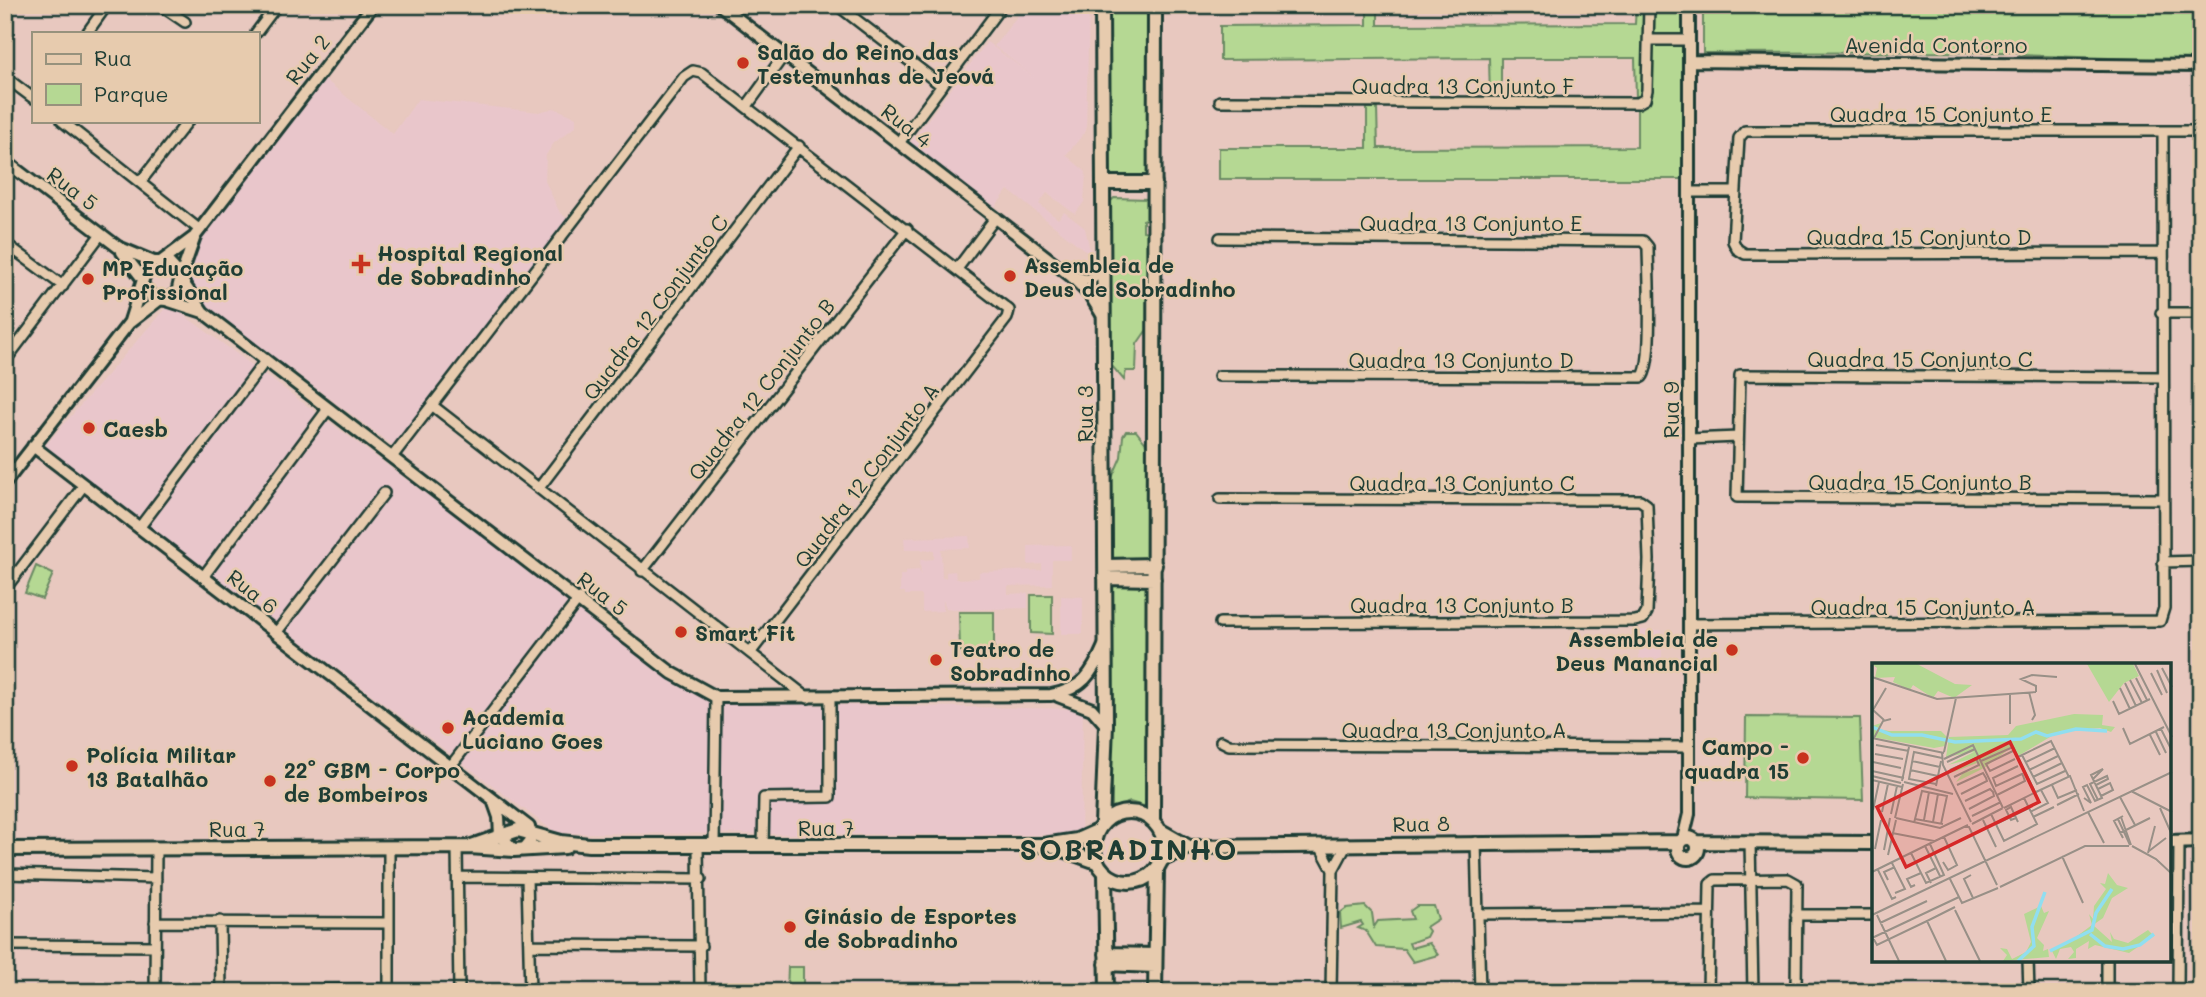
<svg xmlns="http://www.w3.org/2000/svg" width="2206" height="997" font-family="Mali,sans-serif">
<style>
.built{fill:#e9c6cb}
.green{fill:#b5d893;stroke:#6a8a64;stroke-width:2}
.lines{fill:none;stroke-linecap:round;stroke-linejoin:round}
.minor-casing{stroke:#1f3d34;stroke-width:14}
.tertiary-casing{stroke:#1f3d34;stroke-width:16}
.secondary-casing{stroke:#1f3d34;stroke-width:18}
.minor{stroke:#e7cbae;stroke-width:9}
.tertiary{stroke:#e7cbae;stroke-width:10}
.secondary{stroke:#e7cbae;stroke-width:12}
.poi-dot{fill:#c8321e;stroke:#e7cbae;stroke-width:2.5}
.labels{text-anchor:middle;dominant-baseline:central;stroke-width:5;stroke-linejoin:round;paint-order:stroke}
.street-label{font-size:21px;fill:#1f3d34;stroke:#e7cbae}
.poi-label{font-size:21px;font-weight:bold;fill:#1f3d34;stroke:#e7cbae;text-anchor:start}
.district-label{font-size:28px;font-weight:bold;letter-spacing:2px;fill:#1f3d34;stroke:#e7cbae}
.inset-river{fill:none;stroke:#90def0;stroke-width:3.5}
.inset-road{fill:none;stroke:#989087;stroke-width:2}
.view{fill:#d62828;fill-opacity:0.15;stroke:#d62828;stroke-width:3.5}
.inset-edge{fill:none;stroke:#1f3d34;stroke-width:3.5}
</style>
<rect width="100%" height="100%" fill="#e8c8bf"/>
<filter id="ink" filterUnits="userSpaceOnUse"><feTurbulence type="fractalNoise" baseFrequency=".0143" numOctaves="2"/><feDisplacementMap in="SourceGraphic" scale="14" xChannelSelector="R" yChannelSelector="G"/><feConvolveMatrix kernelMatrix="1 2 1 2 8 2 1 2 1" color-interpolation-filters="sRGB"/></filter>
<g filter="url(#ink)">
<path class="built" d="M1026,5H1089L1086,131L1066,155L1086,172L1084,202L1075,214L1047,193L1039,204L1058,219L1064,212L1085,228L1091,255L1008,190L995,207L910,143L987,42L1035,78L994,46Z
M323,78L393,134L418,99L539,112L554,108L576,117V126L554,143L546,155L545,181L560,213L569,220L395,447L200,302L186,278V270L193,249Z
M169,304L710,703L1083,709L1081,835L556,833L43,448Z
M969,536L970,548L941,549L942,578H946V572L955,571L956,579L979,578V572L1042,570V564L1028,565V546L1071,545V560H1052V585L1008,586V594L1028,593V608L959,610L946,608L943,600V611L922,612V595H905V592H900V575H906V571L919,570L921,575L920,560L934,559V550H905L904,538Z
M1061,596L1083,597V634H1061Z
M1639,630H1662V658L1639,659Z
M1414,988H1452V992H1343V989L1413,991Z"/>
<path class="green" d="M1102,5H1155V183H1103Z
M1367,5H1378V25L1635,24L1636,5H1689V179H1219V148H1367V108H1377L1378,148L1637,147V103L1644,99L1636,98L1635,58H1501V98H1490L1489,58L1220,60V26L1367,25Z
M1703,5H2201V61L2020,55L2019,52L1703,53Z
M1114,198L1149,199V218L1143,220V231L1148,232V328L1137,344L1136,371H1126L1124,380L1111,365V201Z
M1126,431H1136L1147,445V561H1112L1108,487L1121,457L1123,436Z
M36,566L53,574L42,599L25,593Z
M1146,582L1147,807L1130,802L1112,808V584Z
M1031,595H1052V634L1031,633Z
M959,612H994V652L960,651Z
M1746,717L1860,718L1863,800L1745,798Z
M1365,906L1372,913L1374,927L1378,921L1413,919L1410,911L1417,906H1434L1438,919L1426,927L1429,931L1426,937L1409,943L1411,948L1429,943L1438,955L1413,962L1404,949L1376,947L1366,931L1358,928L1363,925L1361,922L1341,928L1340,913L1347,908Z
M788,967H803V992H787Z"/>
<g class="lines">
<defs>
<path id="minor" d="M160,5L185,22
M837,5L942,86
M87,33L107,5
M256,33L277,5
M1649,40H1689
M5,77L33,98
M1220,101L1638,103L1645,99L1647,90L1649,5
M747,106L784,55
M62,121L200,230
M899,143L1002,5
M141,181L188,121
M1689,192H1734
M5,243L63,286
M2161,253L1745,254L1737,249L1733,241L1739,138L1745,131H2201
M957,269L996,217
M2161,313H2201
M5,361L101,234
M1219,376L1642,377C1654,365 1648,269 1648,247L1643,241L1220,238
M433,406L808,698
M1689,439L1738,437
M392,457L684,77L693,71L702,73L1009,310L1007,318L751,652
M539,488L799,146
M1220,499L1640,500L1647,505L1649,560L1647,612L1643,619L1635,621L1220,623
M2162,499L1737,497L1740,375L2162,377
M139,528L266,360
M2163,562L2201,561
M642,571L907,229
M203,577L328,409
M5,589L84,485
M1689,624L2160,621L2164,608L2163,131
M276,633L384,493
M1221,741L1229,745L1689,747
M450,767L579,599
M1476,842L1480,992
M1750,842L1753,992
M1319,844L1333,870
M698,846L700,992
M714,846L716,697
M763,846L764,798L830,797V698
M457,847L459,992
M1333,870L1347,844
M5,874L156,878
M459,877L701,879
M527,878L530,992
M1478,914L1708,912
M1796,915H1874
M220,921L221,992
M155,922L389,923
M5,945L155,946
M529,945L701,946
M2028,960L2029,992
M2107,960V992
M155,992L156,847
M221,992L389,989
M389,992V847
M1331,992L1333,870
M1708,992L1710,884L1715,880L1788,879L1797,884L1796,992
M2178,992L2179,841"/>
<path id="tertiary" d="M720,5L1071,276L1090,295L1104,318
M1689,61L2201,66
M5,161L118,247L154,262
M122,252L142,278
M162,261L193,238
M181,276L195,236L373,5
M1074,277C1089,283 1096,278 1105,266
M182,281L203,312L672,673L716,697L1051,695C1083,689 1092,674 1104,646
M166,300L203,312
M130,321L147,267L154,262H168L181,276L177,293L166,300L154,299L143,286
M33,446L529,827L531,840L523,850
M5,483L129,323L159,300
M1058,696L1092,709L1106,725
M493,800L499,817L500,835L514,850
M1683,839L1689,814V5"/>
<path id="secondary" d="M1103,183H1155
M1106,566L1155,565
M1105,578L1154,579
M1094 847a35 35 0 1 1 70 0a35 35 0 1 1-70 0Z
M1153,820L1155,5
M1102,824L1106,725L1102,5
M1161,831L1189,847
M1678 848a10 10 0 1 1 20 0a10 10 0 1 1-20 0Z
M1697,842L1874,843
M2169,842L2201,841
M469,847L518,830L561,842L589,845H1044L1077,840L1097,831
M1055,847L1097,862
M5,849L469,847L514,850L565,847
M1163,859L1189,847L1680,842
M1105,873L1107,992
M1106,954L1155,955
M1106,964L1155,966
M1155,992L1157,870"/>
</defs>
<use href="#minor" class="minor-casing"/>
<use href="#tertiary" class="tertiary-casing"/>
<use href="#secondary" class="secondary-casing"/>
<use href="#minor" class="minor"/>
<use href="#tertiary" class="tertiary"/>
<use href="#secondary" class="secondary"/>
</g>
</g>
<g class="poi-dot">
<circle cx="743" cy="63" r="7"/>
<path d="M357.5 253.5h7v7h7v7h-7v7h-7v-7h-7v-7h7z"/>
<circle cx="1010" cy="276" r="7"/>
<circle cx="88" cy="279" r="7"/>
<circle cx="89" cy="428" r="7"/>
<circle cx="681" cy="632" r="7"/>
<circle cx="1732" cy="650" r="7"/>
<circle cx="936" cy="660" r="7"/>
<circle cx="448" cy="728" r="7"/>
<circle cx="1803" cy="758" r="7"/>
<circle cx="72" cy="766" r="7"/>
<circle cx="270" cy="781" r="7"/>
<circle cx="790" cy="927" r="7"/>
</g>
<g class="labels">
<g class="street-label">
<text x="1936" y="44">Avenida Contorno</text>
<text transform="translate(307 59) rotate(-52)">Rua 2</text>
<text x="1463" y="85">Quadra 13 Conjunto F</text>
<text x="1941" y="113">Quadra 15 Conjunto E</text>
<text transform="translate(907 125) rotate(38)">Rua 4</text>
<text transform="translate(73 188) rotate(37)">Rua 5</text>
<text x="1471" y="222">Quadra 13 Conjunto E</text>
<text x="1919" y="236">Quadra 15 Conjunto D</text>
<text transform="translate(655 307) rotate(-53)">Quadra 12 Conjunto C</text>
<text x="1920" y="358">Quadra 15 Conjunto C</text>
<text x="1461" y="359">Quadra 13 Conjunto D</text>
<text transform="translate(761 389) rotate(-52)">Quadra 12 Conjunto B</text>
<text transform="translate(1670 410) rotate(-90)">Rua 9</text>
<text transform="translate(1084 414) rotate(-90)">Rua 3</text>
<text transform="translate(866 475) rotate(-53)">Quadra 12 Conjunto A</text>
<text x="1920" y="481">Quadra 15 Conjunto B</text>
<text x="1462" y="482">Quadra 13 Conjunto C</text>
<text transform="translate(253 591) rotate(38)">Rua 6</text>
<text transform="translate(603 593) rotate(38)">Rua 5</text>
<text x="1462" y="604">Quadra 13 Conjunto B</text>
<text x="1923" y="606">Quadra 15 Conjunto A</text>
<text x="1454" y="729">Quadra 13 Conjunto A</text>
<text transform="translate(1421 823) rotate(-1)">Rua 8</text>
<text x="826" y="827">Rua 7</text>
<text x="237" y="828">Rua 7</text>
</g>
<g class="poi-label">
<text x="757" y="51">Salão do Reino das<tspan x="757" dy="24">Testemunhas de Jeová</tspan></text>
<text x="377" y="252">Hospital Regional<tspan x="377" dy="24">de Sobradinho</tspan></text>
<text x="1024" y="264">Assembleia de<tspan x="1024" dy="24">Deus de Sobradinho</tspan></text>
<text x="102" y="267">MP Educação<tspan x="102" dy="24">Profissional</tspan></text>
<text x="103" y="428">Caesb</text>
<text x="695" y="632">Smart Fit</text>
<text x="1718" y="638" text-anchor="end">Assembleia de<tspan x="1718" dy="24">Deus Manancial</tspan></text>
<text x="950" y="648">Teatro de<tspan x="950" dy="24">Sobradinho</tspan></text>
<text x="462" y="716">Academia<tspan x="462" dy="24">Luciano Goes</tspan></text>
<text x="1789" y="746" text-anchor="end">Campo -<tspan x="1789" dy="24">quadra 15</tspan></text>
<text x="86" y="754">Polícia Militar<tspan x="86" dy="24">13 Batalhão</tspan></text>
<text x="284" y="769">22° GBM - Corpo<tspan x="284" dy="24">de Bombeiros</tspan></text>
<text x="804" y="915">Ginásio de Esportes<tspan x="804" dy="24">de Sobradinho</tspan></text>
</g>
<g class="district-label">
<text x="1129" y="849">SOBRADINHO</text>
</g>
</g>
<g transform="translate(1872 663)">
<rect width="299" height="299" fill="#e8c8bf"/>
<path d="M0,1H45L83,21L100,22L82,35L66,28L61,35L41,22L38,27L21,19L23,14L3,15L5,5ZM215,1H261L267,13L252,20L237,39ZM202,51L231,52L230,62L243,64L239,69L228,65L188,68L146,93L141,83L112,105L84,119L91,110L108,105L105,100L79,110L103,95L76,102L102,89L74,94L77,74L136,72L144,63ZM9,60L6,66L17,68H69L76,75L73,83L62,85L0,74V63ZM236,210L245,222L256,225L240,235L231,255L221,262L240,279L238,269L242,276L256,280L276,267L282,273L257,290L223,282L216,286L217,278L204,286V295L196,296L202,289L199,284L188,286L184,296L179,286L193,282L220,262L217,251L221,256L222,243L234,226L228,220L233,221ZM169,243L172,250L177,248L165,275L172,282L171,288L176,286L177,294L131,298L135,292L128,285L135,286L140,296L154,289L159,279L152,251Z" fill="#b5d893"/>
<path class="inset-river" d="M0,64L20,72H50L83,79L149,76L164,69L175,73L204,66L235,68M218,271L233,283L251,286L268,282L282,271M178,288L220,267L224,250L240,226M146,298L162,283L160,264L173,229"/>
<path class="inset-road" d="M263,1L300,74M290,5L300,24M285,7L295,30M279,10L290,32M0,14L65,36L164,29M264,15L275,37M258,17L270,40M253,20L264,43M248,25L258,46M157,29L163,52L160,57M164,29V23L149,16L160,12L185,14M241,38L247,51L278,36M12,57L1,47L14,25M138,61V31M251,65L258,81L292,64M289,66L299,86M284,69L294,90M278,72L288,92M0,75L72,90M2,75L11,58L19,56M4,82L37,88M70,89L71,102L99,159M72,89L84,35M3,91L31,96M150,92L165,121L193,108M146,94L179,78L197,114M72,96L101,82L131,145M143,96L118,108L114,101L143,87M40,98L68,104M109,98L141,84L163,129M1,99L29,105M75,99L103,86M154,99L183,85M146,103L121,115L124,123L150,111M38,107L66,113M78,107L104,95L107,102L82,114M157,107L186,93M0,108L32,115M0,113L29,120M161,114L190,100M0,117L30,124M30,118L37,84M32,119L81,131M222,119L235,113L236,116L224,122M222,119L218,121L226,137M64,121L37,116L41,94L42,89L70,95M85,122L111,110L114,115L115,118L89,131M180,122L186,135L205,127M64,123L69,98M226,126L238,120L241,127L229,133M259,128L300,149M164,129L198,113L212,148M125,132L153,118L150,110M248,134L263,162M212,135L219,140L211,124L215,122L223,138L230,135L219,112L231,106L221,116M93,138L118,126L121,129L122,133L97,146M185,142L207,131M132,145L164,129M288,145L300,172M1,147L7,119M10,149L16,121M158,149L176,140L169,127M216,149L232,180M19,151L25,123M119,151L132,178L165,161L152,135M100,153L129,139M161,154L182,144M249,154L259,182M23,155L31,121M24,155L68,165L89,155M144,155L139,157L134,147L139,144L145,157L146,159M43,156L71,161M246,156L258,182M52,157L57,129M111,157L124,184M61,159L66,131M42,160L50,128L75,133L69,161M100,161L131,145M124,161L157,145M93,164H97L125,222M20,170L62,178M248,170L278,155M251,175L242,158L251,153M61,179L96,162M53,183L68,213M260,183L284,196L300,211M3,186L9,157M12,187L18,155M277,188L294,175M39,190L54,220L72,212L58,181M276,190L283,163M16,192L24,157M190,193L211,240M71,199L76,207L85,202L72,174M20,200L33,226L23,230M6,207L20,236L24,234M0,209L65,177M99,212L92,216L101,235M78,216L90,240L126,225M16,217L12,209L23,204M59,220L54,210L64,205M43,222L39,224L35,216L49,210M128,224L213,183H257M83,247L108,298M0,252L300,109M5,252L27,298M8,260L55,238M0,273L5,282L55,258M0,275L87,234M74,298L55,258L83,244"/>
<path class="view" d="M138,79L167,139L34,204L5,144Z"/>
<rect width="299" height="299" class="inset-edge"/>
</g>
<rect width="2206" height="997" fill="none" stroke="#e7cbae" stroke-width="28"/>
<rect x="14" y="14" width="2178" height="969" fill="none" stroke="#1f3d34" stroke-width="2.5" filter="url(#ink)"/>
<rect x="32" y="32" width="228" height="91" fill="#e7cbae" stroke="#97927d" stroke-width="2"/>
<rect x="46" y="54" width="35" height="10" fill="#e7cbae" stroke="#97927d" stroke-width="2"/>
<text x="94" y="66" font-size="21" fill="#1f3d34">Rua</text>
<rect x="46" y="84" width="35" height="21" fill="#b5d893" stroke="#97927d" stroke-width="2"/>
<text x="94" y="102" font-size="21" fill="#1f3d34">Parque</text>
</svg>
